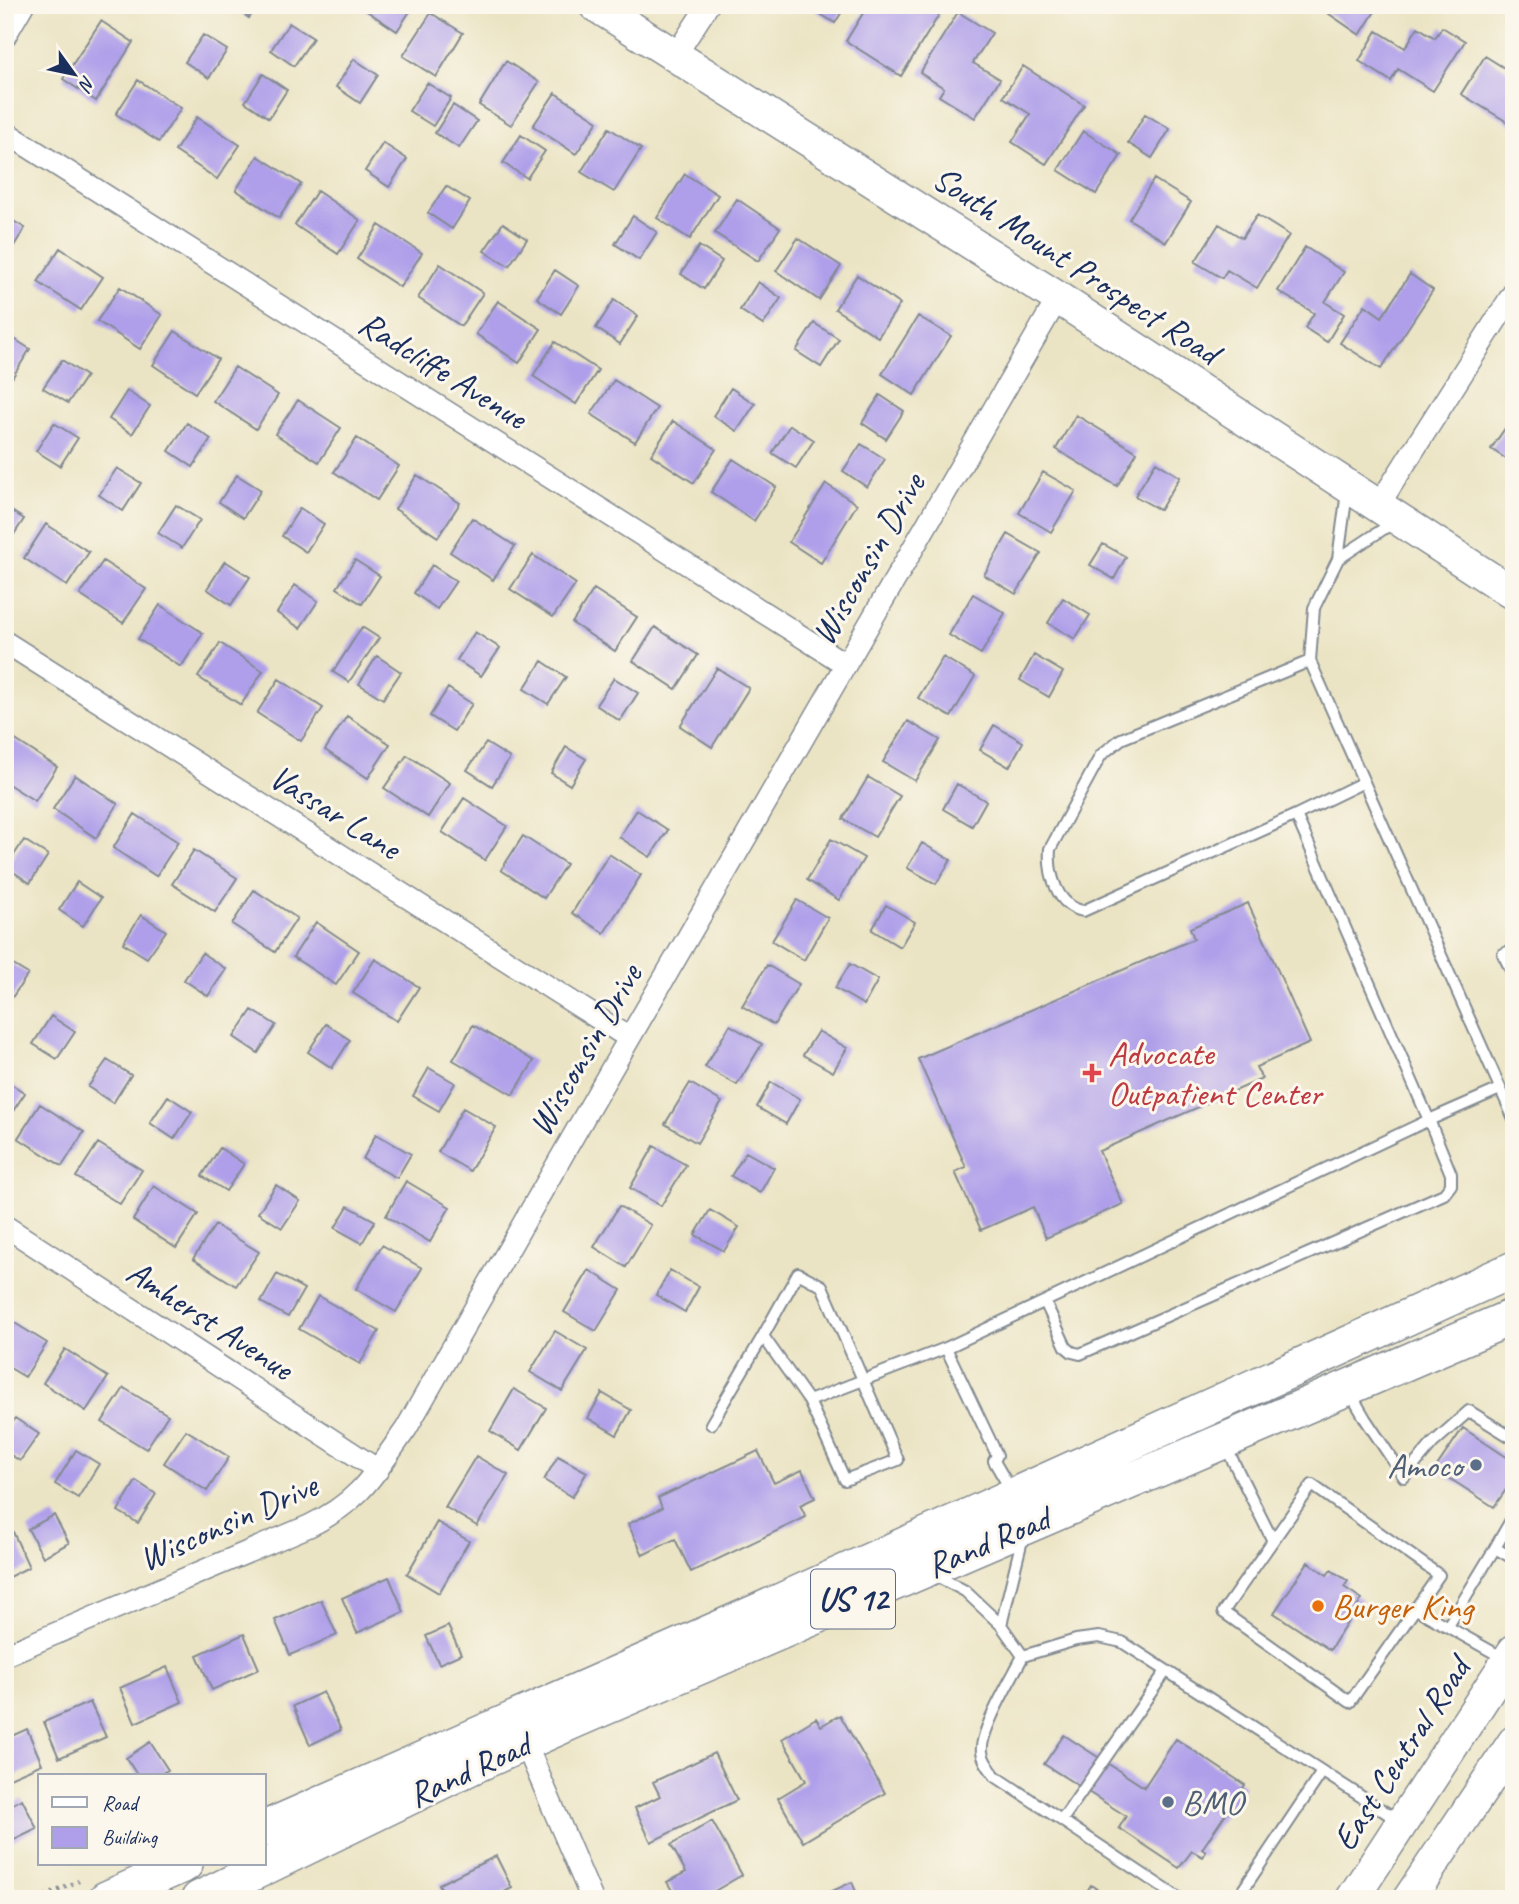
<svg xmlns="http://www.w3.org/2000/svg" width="1519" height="1904" font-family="Caveat,sans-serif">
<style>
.building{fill:#af9fea}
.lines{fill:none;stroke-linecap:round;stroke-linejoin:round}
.lane-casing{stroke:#838a91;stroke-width:14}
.street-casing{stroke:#838a91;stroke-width:24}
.secondary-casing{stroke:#838a91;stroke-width:35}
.primary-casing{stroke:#838a91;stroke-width:38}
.path{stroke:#838a91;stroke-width:4.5;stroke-dasharray:2 5;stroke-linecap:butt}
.lane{stroke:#fff;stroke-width:10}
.street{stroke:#fff;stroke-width:21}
.secondary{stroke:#fff;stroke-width:32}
.primary{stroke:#fff;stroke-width:35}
.health-dot{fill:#e0444e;stroke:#fbf7ec;stroke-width:2.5}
.service-dot{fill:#5c6f8a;stroke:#fbf7ec;stroke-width:2.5}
.food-dot{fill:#e8710a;stroke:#fbf7ec;stroke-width:2.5}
.labels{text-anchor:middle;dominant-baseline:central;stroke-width:6;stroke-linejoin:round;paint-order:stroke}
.shield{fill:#fbf7ec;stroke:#5e6b89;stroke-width:2}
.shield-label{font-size:33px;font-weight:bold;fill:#1b2f5e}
.street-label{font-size:35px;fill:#1b2f5e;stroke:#fbf7ec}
.health-label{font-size:35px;fill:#be3a42;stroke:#fbf7ec;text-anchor:start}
.service-label{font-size:35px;fill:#4e5e75;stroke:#fbf7ec;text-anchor:end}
.food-label{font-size:35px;fill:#c56008;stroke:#fbf7ec;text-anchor:start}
</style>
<rect width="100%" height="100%" fill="#fbf7ec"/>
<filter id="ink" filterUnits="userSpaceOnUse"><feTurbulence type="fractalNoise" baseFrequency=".0143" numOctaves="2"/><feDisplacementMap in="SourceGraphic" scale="14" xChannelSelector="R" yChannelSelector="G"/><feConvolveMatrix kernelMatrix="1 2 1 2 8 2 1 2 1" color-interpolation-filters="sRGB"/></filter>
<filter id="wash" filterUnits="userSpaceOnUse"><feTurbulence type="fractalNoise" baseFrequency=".00686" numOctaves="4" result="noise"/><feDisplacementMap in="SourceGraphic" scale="28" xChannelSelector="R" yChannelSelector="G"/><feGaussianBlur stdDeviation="1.57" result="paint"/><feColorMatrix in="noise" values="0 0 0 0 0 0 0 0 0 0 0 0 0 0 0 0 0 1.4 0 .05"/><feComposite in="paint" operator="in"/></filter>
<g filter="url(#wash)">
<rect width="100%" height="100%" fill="#ebe4c4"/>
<g id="blocks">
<path class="building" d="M229,5H257L249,18Z
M358,5H414L397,31Z
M806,5H846L835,23Z
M868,5H923L939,15L901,76L846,41Z
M1316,5H1379L1360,35Z
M958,12L992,33L973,63L1000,79L975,118L939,96L944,88L920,73Z
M431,13L463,33L436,77L403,56Z
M101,21L133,42L96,101L63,79Z
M289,23L313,38L294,66L271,50Z
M1418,27L1435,38L1442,27L1465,41L1433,91L1398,69L1391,81L1359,61L1377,31L1405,48Z
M203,35L227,50L209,78L185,62Z
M1485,56L1514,74V126L1461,94Z
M354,59L378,75L360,103L336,87Z
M506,61L539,82L511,125L479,105Z
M1023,66L1084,105L1046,164L1012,142L1030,114L1003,97Z
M263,74L287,90L269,118L245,102Z
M138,80L181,108L159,142L116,114Z
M427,83L451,98L433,126L409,111Z
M555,93L598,121L576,154L533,126Z
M453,105L477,121L459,148L435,133Z
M1145,114L1170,129L1152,158L1128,143Z
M197,117L240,145L217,179L175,151Z
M609,128L641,149L614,192L581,172Z
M1083,131L1121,155L1096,194L1058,170Z
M521,135L545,151L527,178L503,163Z
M383,143L407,159L389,187L365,171Z
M258,156L301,184L279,218L236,190Z
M685,174L718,195L690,239L657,218Z
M1154,179L1191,202L1166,242L1129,219Z
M446,186L470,201L452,229L428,213Z
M317,191L360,220L338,254L295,225Z
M737,199L780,228L758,261L715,233Z
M1257,215L1289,235L1257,288L1227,270L1222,278L1195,262L1219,224L1242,238Z
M5,216L25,228L5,260Z
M633,216L657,232L639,260L615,244Z
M503,223L527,239L509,266L484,251Z
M379,225L422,253L400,287L357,259Z
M798,238L841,266L819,300L776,271Z
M699,246L722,261L704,289L681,274Z
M1305,247L1344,272L1325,302L1344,314L1327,342L1305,328L1314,313L1278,291Z
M60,248L103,277L81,310L38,282Z
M440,264L483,293L461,326L418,298Z
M555,270L579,286L561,314L537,298Z
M1410,274L1433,290L1381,369L1340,343L1365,305L1382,317Z
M857,275L900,304L878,337L835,309Z
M758,282L781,298L763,325L740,310Z
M120,287L162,315L140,349L97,321Z
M614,300L638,316L620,344L596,328Z
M498,301L541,329L519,363L476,334Z
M918,316L951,336L914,395L882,374Z
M814,323L839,339L821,367L796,351Z
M175,331L218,359L195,393L153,365Z
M5,333L30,349L12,378L5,374Z
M555,342L598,370L576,404L533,376Z
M62,360L86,376L68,403L43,388Z
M235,367L278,395L256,429L213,401Z
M614,380L657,408L635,442L591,414Z
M731,388L755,404L737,431L713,416Z
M127,391L150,406L132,434L109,419Z
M880,395L904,411L886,439L862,423Z
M298,400L341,428L319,462L275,434Z
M1076,415L1137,452L1117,486L1056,449Z
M1514,415V464L1491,449Z
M673,421L716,449L694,483L651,455Z
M54,423L78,438L60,466L36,451Z
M187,423L211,439L193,467L169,451Z
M790,425L814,440L796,468L772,453Z
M357,438L399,466L377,500L334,472Z
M861,444L885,459L867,487L843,471Z
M733,459L776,487L754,521L711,492Z
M1156,462L1180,477L1160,510L1135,496Z
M117,468L141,483L123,511L99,495Z
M1043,472L1076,491L1051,532L1019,513Z
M237,475L261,490L243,518L219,502Z
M417,475L460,503L438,537L395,509Z
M826,484L857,504L821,563L789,542Z
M176,505L200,520L182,548L158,533Z
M5,507L24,519L5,548Z
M300,508L324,524L306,552L282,536Z
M472,518L515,546L493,580L450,552Z
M46,524L89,552L67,586L24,558Z
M1008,534L1041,553L1016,594L984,575Z
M1103,544L1126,557L1114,579L1090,565Z
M533,555L576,584L553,617L510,589Z
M355,560L380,576L362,604L337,588Z
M103,561L146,589L123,623L80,595Z
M225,561L250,577L231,605L207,589Z
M432,565L456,581L437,609L414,593Z
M295,585L318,601L300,628L277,613Z
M594,589L637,617L615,651L572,623Z
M973,594L1005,613L981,654L949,635Z
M1063,598L1090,615L1075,639L1048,623Z
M160,605L203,633L181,667L138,639Z
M362,627L379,638L349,682L333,672Z
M655,627L698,655L676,689L633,661Z
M475,632L500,648L481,676L457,660Z
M220,643L263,671L241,705L198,677Z
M1034,655L1063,672L1049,697L1020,680Z
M377,656L401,672L383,699L359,684Z
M943,657L975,676L951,717L918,698Z
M542,661L566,677L548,704L524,689Z
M717,668L749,688L712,747L680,726Z
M614,678L638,693L620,721L596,705Z
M279,679L323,708L301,741L257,713Z
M448,688L472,704L454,731L430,716Z
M347,716L390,744L368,778L325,750Z
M908,721L940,740L915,781L883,762Z
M994,725L1023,742L1009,767L980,750Z
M14,739L57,767L35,801L5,782V752Z
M486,743L510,758L492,786L467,770Z
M566,747L586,759L570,785L551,773Z
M407,755L450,783L428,817L384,788Z
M75,775L118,804L96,838L53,809Z
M868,777L900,796L875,837L843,819Z
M957,784L986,801L972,826L943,809Z
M464,798L507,826L485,860L442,832Z
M637,810L668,830L650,857L619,837Z
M135,814L178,842L156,876L113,848Z
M523,836L566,864L544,898L501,870Z
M831,839L864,858L839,900L807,880Z
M24,840L48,855L30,883L6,867Z
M922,843L951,860L936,884L907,868Z
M194,850L237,878L215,912L172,884Z
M609,854L641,875L604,933L572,913Z
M77,882L101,898L83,926L59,910Z
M254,890L297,918L275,952L232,924Z
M797,900L828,918L804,960L772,941Z
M1248,903L1310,1043L1256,1067L1262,1079L1099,1151L1123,1204L1046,1238L1033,1207L981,1230L955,1172L966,1167L918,1059L1194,939L1190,928Z
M886,905L915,922L900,947L872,930Z
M141,915L166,931L147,958L123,943Z
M316,922L359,951L336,985L293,957Z
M202,953L226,969L208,996L184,980Z
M375,959L419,987L397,1021L353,993Z
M5,960L28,974L9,1002L5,999Z
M850,964L878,980L864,1005L835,988Z
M767,965L799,984L774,1025L742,1006Z
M252,1010L276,1025L258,1053L234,1037Z
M51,1016L75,1032L57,1059L33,1044Z
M326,1024L350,1040L332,1068L308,1052Z
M473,1025L534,1061L513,1095L453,1060Z
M730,1025L762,1044L737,1085L705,1067Z
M818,1031L847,1048L833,1072L803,1055Z
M107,1060L131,1075L113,1103L88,1087Z
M429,1068L455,1083L439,1111L413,1096Z
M5,1080L25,1093L5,1123Z
M771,1082L800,1099L786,1124L757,1107Z
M690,1083L722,1102L697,1143L665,1124Z
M168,1096L192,1112L174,1139L150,1123Z
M40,1104L84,1132L62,1166L18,1138Z
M463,1108L496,1127L470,1171L438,1152Z
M376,1134L411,1154L397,1178L363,1159Z
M98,1143L142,1170L120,1204L76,1177Z
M654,1146L686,1165L661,1206L630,1188Z
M220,1148L244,1164L226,1191L202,1176Z
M746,1152L774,1168L760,1193L731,1176Z
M406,1181L450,1207L430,1242L386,1216Z
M276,1185L300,1201L282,1228L258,1213Z
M154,1186L198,1214L176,1248L133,1220Z
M348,1206L375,1221L362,1243L335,1228Z
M619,1206L651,1225L626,1267L594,1247Z
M710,1210L739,1227L724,1251L695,1235Z
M215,1225L259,1252L236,1286L193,1259Z
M382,1245L422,1268L396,1312L356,1289Z
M589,1270L621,1290L596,1331L564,1312Z
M670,1270L699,1287L685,1312L656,1295Z
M277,1274L304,1289L288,1317L261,1302Z
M318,1296L379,1331L360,1364L299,1329Z
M5,1317L47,1343L25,1377L5,1365Z
M555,1331L587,1350L562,1391L530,1372Z
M65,1349L108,1377L86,1411L43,1383Z
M124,1388L168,1415L146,1449L102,1422Z
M514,1389L546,1408L521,1450L490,1431Z
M602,1393L631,1410L617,1435L588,1418Z
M15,1418L39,1434L20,1461L5,1451V1432Z
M1463,1428L1514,1462V1478L1494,1507L1435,1469Z
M186,1430L229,1457L207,1491L164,1463Z
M76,1450L99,1464L78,1498L55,1484Z
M758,1451L774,1483L802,1470L815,1498L800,1505L806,1517L691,1572L675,1539L643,1555L628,1524L662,1508L658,1498Z
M476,1456L508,1475L477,1526L445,1507Z
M558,1456L587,1472L572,1497L544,1480Z
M136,1481L156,1494L138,1523L118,1511Z
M54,1515L69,1543L43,1557L28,1529Z
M437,1522L469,1541L439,1593L407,1574Z
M13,1532L29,1567L5,1579V1536Z
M1308,1562L1327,1575L1331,1570L1348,1581L1344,1587L1362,1599L1330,1650L1274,1613Z
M389,1577L404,1612L357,1633L342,1598Z
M321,1600L337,1635L290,1655L275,1620Z
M448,1626L461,1654L439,1664L426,1636Z
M244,1634L259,1669L212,1690L197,1655Z
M167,1667L182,1702L135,1723L120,1688Z
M323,1692L341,1730L310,1745L293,1706Z
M90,1702L106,1737L59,1758L44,1722Z
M840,1715L885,1793L803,1842L778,1798L806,1781L782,1739L816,1718L821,1726Z
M27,1729L42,1764L5,1780V1739Z
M1064,1735L1144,1787L1176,1739L1245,1785L1202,1849L1206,1852L1203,1857L1192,1851L1179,1868L1119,1828L1126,1816L1044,1764Z
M150,1742L168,1770L157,1776H138L126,1758Z
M714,1753L737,1800L651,1842L635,1808L660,1796L653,1782Z
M22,1799L37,1829L12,1841L5,1829V1808Z
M712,1821L742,1875L701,1899H677L667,1882L686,1872L671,1845Z
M496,1856L512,1888L491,1899H432L443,1893L439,1884Z
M852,1882L859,1899H820L819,1897Z
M1091,1885L1111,1899H1082Z"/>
</g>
</g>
<g filter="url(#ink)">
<use href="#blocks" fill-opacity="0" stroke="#838a91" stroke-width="2"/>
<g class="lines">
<defs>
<path id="lane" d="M1347,492L1338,559L1314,608L1310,661L1514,1119
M1338,559L1394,522
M1296,815L1364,782
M1514,949L1503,954L1514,976
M1045,1302L1066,1347L1072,1352L1080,1354L1444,1194L1451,1185V1174L1429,1120L1500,1089
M1349,1391L1366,1420L1404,1477L1433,1443L1469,1411L1514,1439
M809,1401L845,1480L898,1460L822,1286L798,1273L763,1336L809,1401L946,1348
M711,1424L763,1336
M1225,1445L1273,1541
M1312,1485L1439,1575L1350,1702L1223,1612Z
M1012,1492L994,1461L997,1455L946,1348L1429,1120L1296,815L1083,911C1057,906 1048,874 1050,849L1101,755L1121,739L1310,661
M1514,1515L1495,1548L1514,1559
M933,1574L965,1591L1001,1625L1023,1656
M1416,1609L1505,1659
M1001,1625L1023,1536
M1448,1626L1495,1548
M1062,1820L1166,1671
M1180,1899L995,1776C990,1769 983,1761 982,1752C979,1732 1013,1676 1023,1656L1076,1640L1099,1637L1122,1642L1399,1821
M1237,1899L1322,1772"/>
<path id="street" d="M5,36L23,5
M675,56L708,5
M5,132L845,664
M1378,506L1514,292
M5,642L629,1038
M5,1226L378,1470
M5,1655L309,1526C361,1501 374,1474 406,1429L611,1070L1058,298
M530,1754L592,1899"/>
<path id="secondary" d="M595,5L1058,298L1514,594
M1352,1899L1514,1651
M1409,1899L1514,1742"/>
<path id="primary" d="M264,1829L759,1611L1514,1269
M106,1899L185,1864
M199,1899L473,1766L573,1721L1514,1316"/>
</defs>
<use href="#lane" class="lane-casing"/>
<use href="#street" class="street-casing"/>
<use href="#secondary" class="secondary-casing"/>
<use href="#primary" class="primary-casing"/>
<path class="path" d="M39,1899L79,1881"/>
<use href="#lane" class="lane"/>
<use href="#street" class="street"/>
<use href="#secondary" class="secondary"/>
<use href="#primary" class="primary"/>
</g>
</g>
<path class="health-dot" d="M1088.5 1062.5h7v7h7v7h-7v7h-7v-7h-7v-7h7z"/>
<g class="service-dot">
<circle cx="1476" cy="1465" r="7"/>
<circle cx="1168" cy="1802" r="7"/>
</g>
<circle class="food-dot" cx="1318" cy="1606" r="7"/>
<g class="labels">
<rect class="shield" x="811" y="1569.5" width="84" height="59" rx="5"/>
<g class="shield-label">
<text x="853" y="1599">US 12</text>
</g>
<g class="street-label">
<text transform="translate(1076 265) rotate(33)">South Mount Prospect Road</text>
<text transform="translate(443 370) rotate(32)">Radcliffe Avenue</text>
<text transform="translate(868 559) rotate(-60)">Wisconsin Drive</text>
<text transform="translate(335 812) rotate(32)">Vassar Lane</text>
<text transform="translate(585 1050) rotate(-60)">Wisconsin Drive</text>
<text transform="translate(210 1320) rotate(33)">Amherst Avenue</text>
<text transform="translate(228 1522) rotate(-24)">Wisconsin Drive</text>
<text transform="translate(988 1542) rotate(-23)">Rand Road</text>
<text transform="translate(1401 1754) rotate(-57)">East Central Road</text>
<text transform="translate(469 1770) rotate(-25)">Rand Road</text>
</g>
<g class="health-label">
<text x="1108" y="1053">Advocate<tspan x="1108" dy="40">Outpatient Center</tspan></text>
</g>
<g class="service-label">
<text x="1462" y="1465">Amoco</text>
<text x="1182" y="1802" text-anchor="start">BMO</text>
</g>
<g class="food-label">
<text x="1332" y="1606">Burger King</text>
</g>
</g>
<rect width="1519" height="1904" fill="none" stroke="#fbf7ec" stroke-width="28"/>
<rect x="38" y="1774" width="228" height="91" fill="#fbf7ec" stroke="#a1a7b3" stroke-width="2"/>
<rect x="52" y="1797" width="35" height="10" fill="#ffffff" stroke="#a1a7b3" stroke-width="2"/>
<text x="102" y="1810" font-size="21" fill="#1b2f5e">Road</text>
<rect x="52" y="1827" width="35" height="21" fill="#af9fea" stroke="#a1a7b3" stroke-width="2"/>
<text x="102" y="1844" font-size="21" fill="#1b2f5e">Building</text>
<g transform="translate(74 74) rotate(123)" stroke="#fbf7ec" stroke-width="5" paint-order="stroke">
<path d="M0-5L12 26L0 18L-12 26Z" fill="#1b2f5e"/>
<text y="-10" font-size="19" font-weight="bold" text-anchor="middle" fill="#1b2f5e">N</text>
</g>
</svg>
